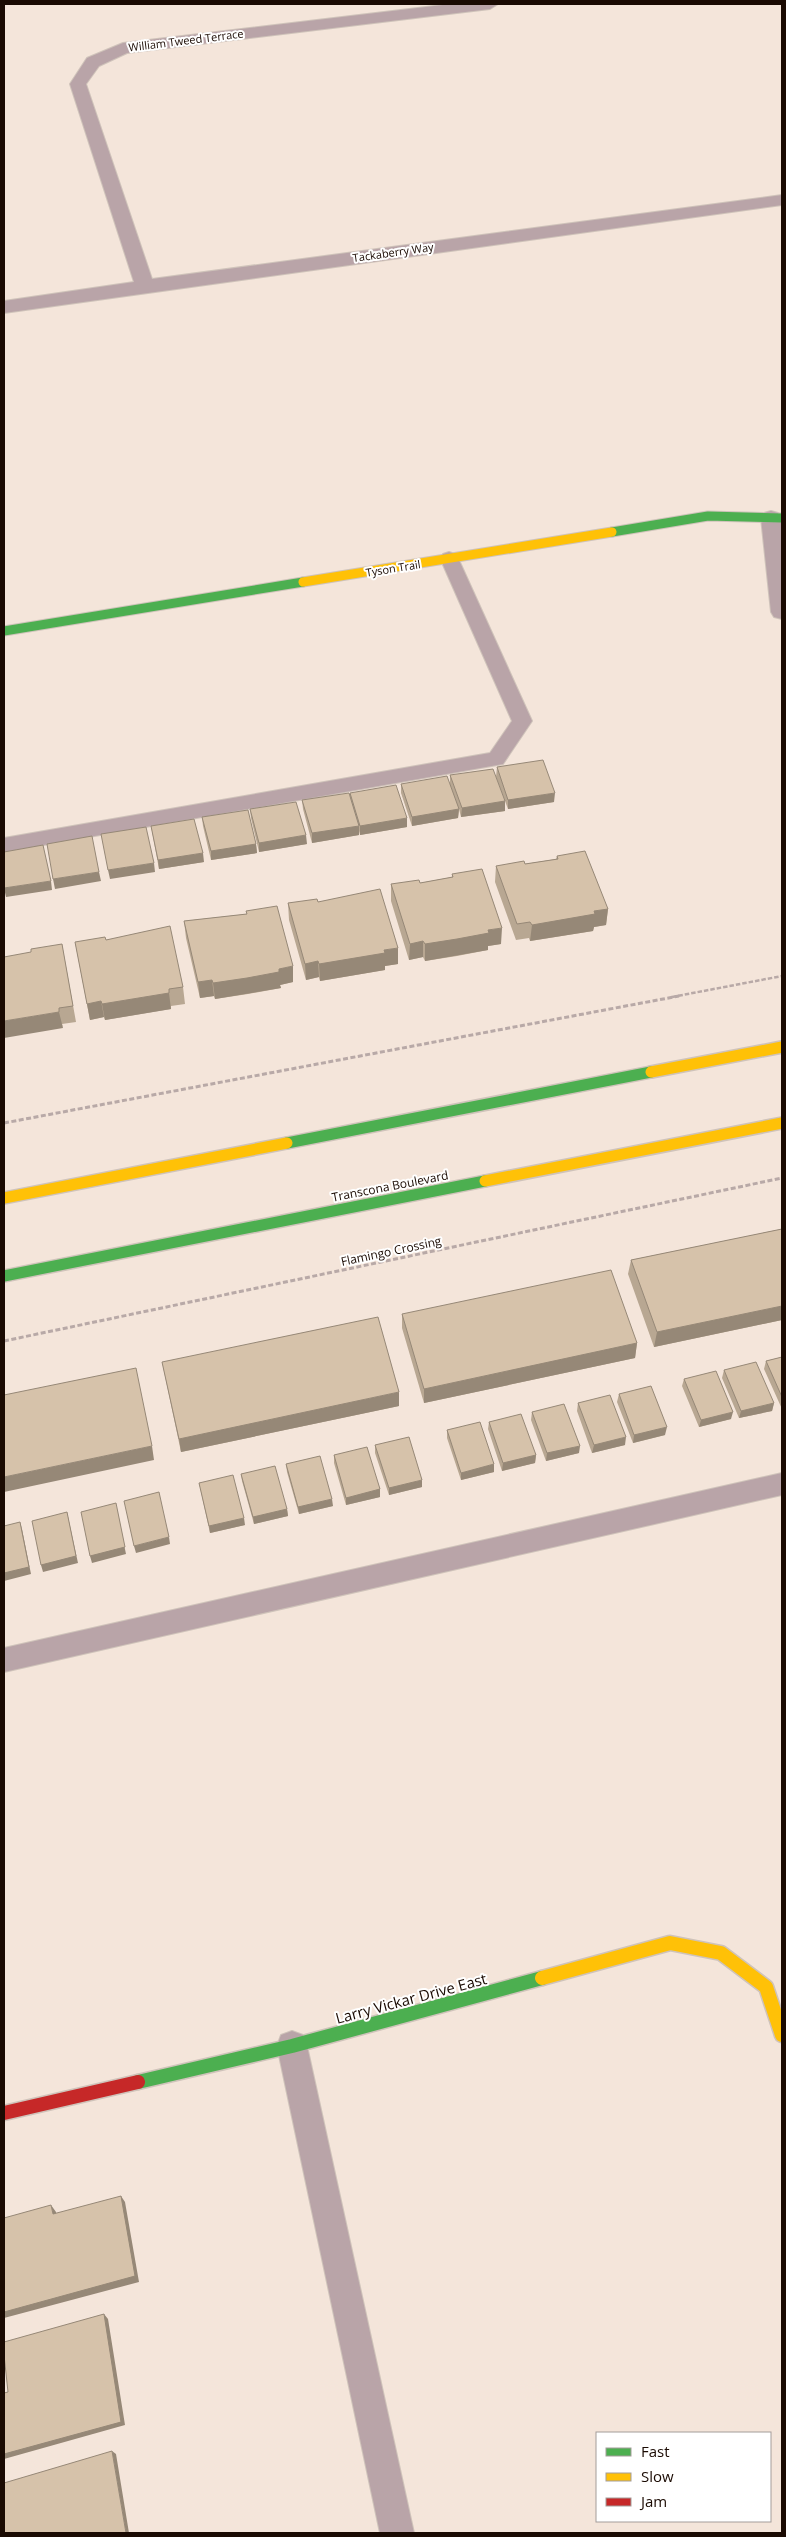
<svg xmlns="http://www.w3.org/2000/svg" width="786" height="2537" font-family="'Open Sans',sans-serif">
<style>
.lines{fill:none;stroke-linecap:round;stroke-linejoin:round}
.lane-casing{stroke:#cfc3ba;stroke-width:2}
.street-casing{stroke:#cfc3ba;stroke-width:2}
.fast-far2-casing{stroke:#cfc3ba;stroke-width:11}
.fast-far1-casing{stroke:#cfc3ba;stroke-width:14}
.fast-casing{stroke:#cfc3ba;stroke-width:17}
.slow-far2-casing{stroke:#cfc3ba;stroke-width:11}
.slow-far1-casing{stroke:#cfc3ba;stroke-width:14}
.slow-casing{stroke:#cfc3ba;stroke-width:17}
.jam-casing{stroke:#cfc3ba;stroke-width:17}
.path-far1{stroke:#b8a9a7;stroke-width:2.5;stroke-dasharray:4.5 2;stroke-linecap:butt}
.path{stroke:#b8a9a7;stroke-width:3;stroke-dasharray:5 2.5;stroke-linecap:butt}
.lane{fill:#b9a4a8;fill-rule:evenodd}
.street{fill:#b9a4a8;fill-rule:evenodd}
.fast-far2{stroke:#4caf50;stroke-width:9}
.fast-far1{stroke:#4caf50;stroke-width:11}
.fast{stroke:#4caf50;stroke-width:14}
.slow-far2{stroke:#ffc107;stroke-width:9}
.slow-far1{stroke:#ffc107;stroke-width:11}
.slow{stroke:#ffc107;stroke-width:14}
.jam{stroke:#c62828;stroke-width:14}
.wall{fill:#b8a792}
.shaded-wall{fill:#968877}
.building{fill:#d6c2aa;stroke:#968877}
.labels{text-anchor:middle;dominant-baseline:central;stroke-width:4;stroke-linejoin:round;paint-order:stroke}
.far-street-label{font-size:11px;fill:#1a0a02;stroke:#fff}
.street-label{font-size:12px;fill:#1a0a02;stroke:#fff}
.near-street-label{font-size:15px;fill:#1a0a02;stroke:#fff}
</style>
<rect width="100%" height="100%" fill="#f4e5da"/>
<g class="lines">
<defs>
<path id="lane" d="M449,552L455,554L458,558L532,721L503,764L4,852V838L490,753L512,721L440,558L443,554Z
M782,1473V1495L4,1672V1648Z
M292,2031L303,2035L307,2046L414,2533H380L277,2046L281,2035Z"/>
<path id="street" d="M451,4H498L490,9L127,53L99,66L86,84L152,279L782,195V205L4,313V301L134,282L70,84L87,58L123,43Z
M771,511L778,513L782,525V619L774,617L771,612L761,518L764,513Z"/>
<path id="fast-far2" d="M612,532L708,516L782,518
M4,631L303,582"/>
<path id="fast-far1" d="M287,1143L651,1072
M4,1276L485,1181"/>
<path id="fast" d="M138,2082L292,2046L542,1978"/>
<path id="slow-far2" d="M303,582L612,532"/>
<path id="slow-far1" d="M651,1072L782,1047
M485,1181L782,1123
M4,1198L287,1143"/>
<path id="slow" d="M542,1978L670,1943L721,1953L766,1987L782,2035"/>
<path id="jam" d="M4,2113L138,2082"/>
</defs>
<use href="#lane" class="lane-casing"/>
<use href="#street" class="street-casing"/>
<use href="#fast-far2" class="fast-far2-casing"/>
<use href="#fast-far1" class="fast-far1-casing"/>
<use href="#fast" class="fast-casing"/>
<use href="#slow-far2" class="slow-far2-casing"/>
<use href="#slow-far1" class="slow-far1-casing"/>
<use href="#slow" class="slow-casing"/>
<use href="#jam" class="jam-casing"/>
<path class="path-far1" d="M672,997L782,976"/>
<path class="path" d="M4,1123L679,996
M4,1341L782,1178"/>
<use href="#lane" class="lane"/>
<use href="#street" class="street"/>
<use href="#fast-far2" class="fast-far2"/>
<use href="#fast-far1" class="fast-far1"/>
<use href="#fast" class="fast"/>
<use href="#slow-far2" class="slow-far2"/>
<use href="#slow-far1" class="slow-far1"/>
<use href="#slow" class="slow"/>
<use href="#jam" class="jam"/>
</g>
<path class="wall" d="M497,767L554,802L508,809L505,801V811L461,817L459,809L458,818L412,826L401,793V784H450V775L505,801L496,777Z
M350,793L407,827L360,835L359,831V835L312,843L303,809L302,800L350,797Z
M250,809L307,844L259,852L251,818Z
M202,817L256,844L257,853L211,860L203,826Z
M151,826L204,862L159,869Z
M557,856L608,909L606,925L594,927L593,931L530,941L529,938L516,940L495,882L496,866L525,864L556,859Z
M452,874L501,944L488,946V950L457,956L425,961L423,957L409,960L391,901V884L420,883L452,877Z
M318,902L398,964L385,966V970L320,981L319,977L306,980L289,920L288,903Z
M246,911L293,982L280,985L281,988L248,994L215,999L214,996L200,998L186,938L184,921L247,914Z
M75,942L183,987L185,1004L171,1006V1009L105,1020L104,1017L90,1020Z
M62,944L76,1022L62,1024L63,1028L31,952Z
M782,1229V1320L654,1347L628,1274L631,1260Z
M402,1314L637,1343L635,1358L424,1403L402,1328Z
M782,1357V1409L764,1369L766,1361Z
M162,1362L399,1406L181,1452Z
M724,1370L774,1403L772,1411L739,1418L722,1378Z
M684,1379L731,1419L699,1427L682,1386Z
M619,1394L665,1435L633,1443L617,1402Z
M578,1403L625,1445L592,1453L577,1411Z
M532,1412L579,1453L546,1461L531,1420Z
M489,1422L536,1455L535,1463L502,1471L488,1429Z
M447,1430L494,1472L461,1480L447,1438Z
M375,1445L422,1487L389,1495L375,1453Z
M334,1455L380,1489V1497L346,1505L334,1463Z
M286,1464L333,1506L299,1514L287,1472Z
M241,1474L287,1509L288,1516L254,1524L242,1481Z
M199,1483L245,1525L210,1533Z"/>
<path class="shaded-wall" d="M555,793L554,802L508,809V800Z
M505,801V811L461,817L462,808Z
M459,809L458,818L412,826V817Z
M407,818V827L360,835V826Z
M359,826V835L312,843V833Z
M306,835L307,844L259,852V843Z
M256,844L257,853L211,860V851Z
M203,853L204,862L159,869L158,860Z
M154,863L155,872L110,879L108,870Z
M99,872L101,881L55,889L53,879Z
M51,881L52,890L6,897L4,888Z
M608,909L606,925L594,927L593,931L530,941L532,925L594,911Z
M502,928L501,944L488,946V950L425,961V944L488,930Z
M423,941V957L409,960L410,944Z
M398,948V964L385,966V970L320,981L319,964L384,950Z
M318,961L319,977L306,980L305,964Z
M293,966V982L280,985L281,988L215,999L213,983Z
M212,980L214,996L200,998L198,982Z
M169,993L171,1009L105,1020L102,1004Z
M101,1001L104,1017L90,1020L87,1004Z
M59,1012L63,1028L4,1038V1021Z
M782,1306V1320L654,1347L657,1332Z
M637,1343L635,1358L424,1403V1389Z
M399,1392V1406L181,1452L179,1439Z
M774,1403L772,1411L739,1418L741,1411Z
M733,1412L731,1419L699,1427L701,1420Z
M667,1427L665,1435L633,1443L634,1435Z
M626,1437L625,1445L592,1453L594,1445Z
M152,1446L154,1460L4,1492V1477Z
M580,1446L579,1453L546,1461L547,1453Z
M536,1455L535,1463L502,1471L503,1463Z
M494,1464V1472L461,1480V1473Z
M422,1480V1487L389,1495V1488Z
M380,1489V1497L346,1505V1498Z
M332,1499L333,1506L299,1514L298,1507Z
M287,1509L288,1516L254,1524L253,1517Z
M117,1510L126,1554L92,1563L90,1556Z
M67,1512L78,1563L43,1572L41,1565Z
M244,1518L245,1525L210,1533L209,1526Z
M20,1522L22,1529L31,1574L4,1581V1573Z
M169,1537L170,1544L136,1553L134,1546Z
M121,2196L125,2202L139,2282L4,2318V2312Z
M51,2205L56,2212L57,2221L53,2214Z
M104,2314L108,2319L125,2425L4,2459V2454Z
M112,2451L116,2454L129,2533H126Z"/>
<path class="building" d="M543,760L555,793L508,800L497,767Z
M493,769L505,801L462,808L450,775Z
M447,776L459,809L412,817L401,784Z
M396,785L407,818L360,826L350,793Z
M349,793L359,826L312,833L302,800Z
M296,802L306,835L259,843L250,809Z
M248,810L256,844L211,851L202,817Z
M194,819L203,853L158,860L151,826Z
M146,827L154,863L108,870L101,834Z
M92,836L99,872L53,879L47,844Z
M43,845L51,881L4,888V852Z
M585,851L608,909L594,911L595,914L532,925L530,922L517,924L496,866L524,861L525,864L558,859L557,856Z
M482,869L502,928L488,930L489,933L457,939L425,944L423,941L410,944L391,884L419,880L420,883L453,877L452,874Z
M380,889L398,948L384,950L385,953L319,964L318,961L305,964L288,903L317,899L318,902Z
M277,906L293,966L279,969V972L247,978L213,983L212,980L198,982L184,921L247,914L246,911Z
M170,926L183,987L169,989V993L102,1004L101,1001L87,1004L75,942L105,937L106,940Z
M62,944L73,1006L59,1008V1012L4,1021V957L31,952V949Z
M782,1229V1306L657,1332L631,1260Z
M611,1270L637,1343L424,1389L402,1314Z
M378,1317L399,1392L179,1439L162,1362Z
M782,1357V1397L766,1361Z
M756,1362L774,1403L741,1411L724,1370Z
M136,1368L152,1446L4,1477V1395Z
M716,1371L733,1412L701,1420L684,1379Z
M651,1386L667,1427L634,1435L619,1394Z
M610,1395L626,1437L594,1445L578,1403Z
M564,1404L580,1446L547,1453L532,1412Z
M521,1414L536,1455L503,1463L489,1422Z
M480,1422L494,1464L461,1473L447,1430Z
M409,1437L422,1480L389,1488L375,1445Z
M367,1447L380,1489L346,1498L334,1455Z
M320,1456L332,1499L298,1507L286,1464Z
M275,1466L287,1509L253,1517L241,1474Z
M233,1475L244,1518L209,1526L199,1483Z
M159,1492L169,1537L134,1546L124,1501Z
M116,1503L125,1547L90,1556L81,1512Z
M67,1512L76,1556L41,1565L32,1521Z
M20,1522L29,1567L4,1573V1526Z
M121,2196L135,2276L4,2312V2218L51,2205L53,2214Z
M104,2314L121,2422L4,2454V2393L8,2392L4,2355V2342Z
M112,2451L126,2533H4V2483Z"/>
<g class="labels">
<g class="far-street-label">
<text transform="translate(186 40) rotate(-7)">William Tweed Terrace</text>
<text transform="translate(393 252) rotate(-8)">Tackaberry Way</text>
<text transform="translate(393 568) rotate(-9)">Tyson Trail</text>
</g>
<g class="street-label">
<text transform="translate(390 1186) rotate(-11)">Transcona Boulevard</text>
<text transform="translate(391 1251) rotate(-12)">Flamingo Crossing</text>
</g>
<g class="near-street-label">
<text transform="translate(411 1998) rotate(-15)">Larry Vickar Drive East</text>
</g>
</g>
<rect width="786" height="2537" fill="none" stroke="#1a0a02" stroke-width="10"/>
<rect x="596" y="2432" width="175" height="90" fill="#ffffff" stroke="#a39d9a"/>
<rect x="606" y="2448" width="25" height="8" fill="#4caf50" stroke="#a39d9a"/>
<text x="641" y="2457" font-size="15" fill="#1a0a02">Fast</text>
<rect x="606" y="2473" width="25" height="8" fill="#ffc107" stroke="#a39d9a"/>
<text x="641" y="2482" font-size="15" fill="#1a0a02">Slow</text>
<rect x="606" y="2498" width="25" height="8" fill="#c62828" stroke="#a39d9a"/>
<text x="641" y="2507" font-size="15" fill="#1a0a02">Jam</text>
</svg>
